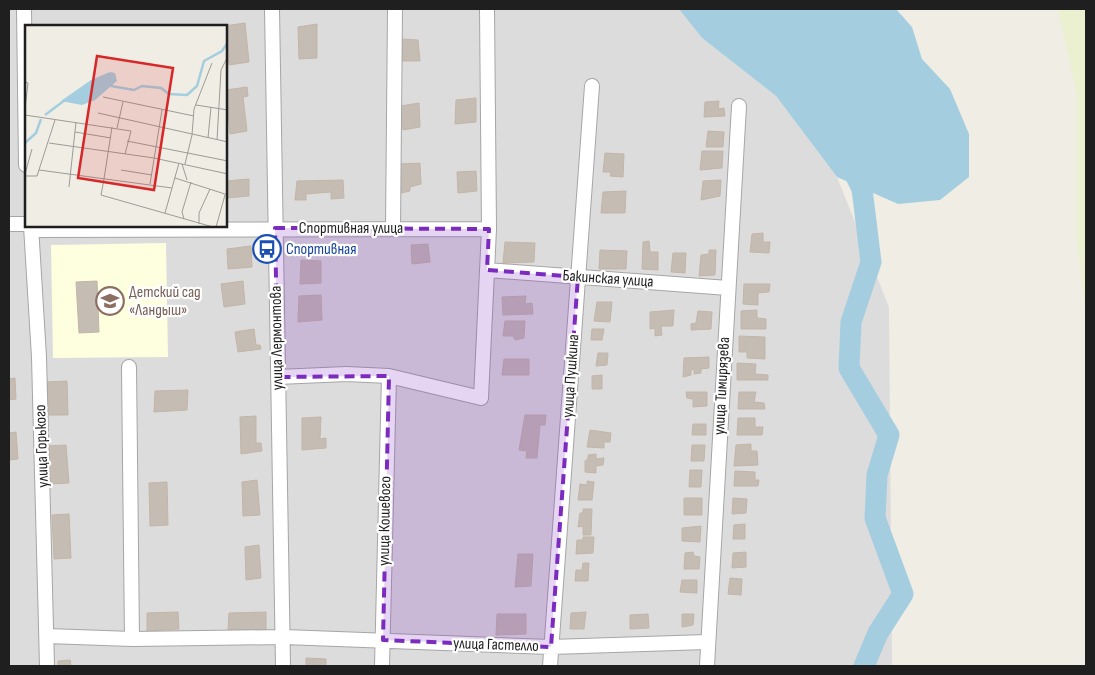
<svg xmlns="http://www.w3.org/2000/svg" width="1095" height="675" font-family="'Sofia Sans Condensed',sans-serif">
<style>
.residential{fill:#dddcdc;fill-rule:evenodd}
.education{fill:#fdffdf}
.farmland{fill:#ebf0d0}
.water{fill:#a4cedf}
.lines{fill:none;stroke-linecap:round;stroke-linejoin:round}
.river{stroke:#a4cedf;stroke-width:21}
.building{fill:#c5bcb4;stroke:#c3b5a7}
.minor-casing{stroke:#a6a6a6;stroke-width:16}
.minor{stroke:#fff;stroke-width:14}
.marked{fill:#7b2cbf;fill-opacity:0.2;stroke:#7b2cbf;stroke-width:4;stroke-dasharray:10 6;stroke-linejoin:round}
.labels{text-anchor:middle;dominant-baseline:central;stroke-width:4.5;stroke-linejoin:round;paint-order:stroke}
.street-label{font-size:16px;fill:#1f1f1f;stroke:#fff}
.transit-label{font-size:16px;fill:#164399;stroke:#fff;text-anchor:start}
.education-label{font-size:16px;fill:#785e54;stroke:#fff;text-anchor:start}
.inset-river{fill:none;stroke:#a4cedf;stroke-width:2.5}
.inset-road{fill:none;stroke:#9c9b96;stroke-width:1}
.view{fill:#d62828;fill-opacity:0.15;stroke:#d62828;stroke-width:2.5}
.inset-edge{fill:none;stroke:#1f1f1f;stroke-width:2.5}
</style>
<rect width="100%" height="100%" fill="#f0ede5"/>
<path class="residential" d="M9,9H679L702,38L776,96L837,177L889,307L892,666H9ZM26,26H226V226H26Z"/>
<path class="education" d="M166,243L168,357L53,358L51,245Z"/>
<path class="farmland" d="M1058,9H1086V314L1077,240V94Z"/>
<path class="water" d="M679,9H896L912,27L922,59L950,89L969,134V177L940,200L898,204L837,177L776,96L702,38Z"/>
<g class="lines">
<path class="river" d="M850,164L862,189L871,262L851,322L849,368L889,435L877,475L875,518L903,594L878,633L864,666"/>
</g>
<path class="building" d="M245,23L249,62L229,65L226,26H224Z
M317,24V58L299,59L298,27Z
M402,39L418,40L420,61H401Z
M247,87L248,96L243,97L247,131L230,134L226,90Z
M476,98V122L455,124L456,100Z
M719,101L718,109L724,108L725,116L704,117L705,102Z
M419,103L420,127L403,130L401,106Z
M708,131L724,132L723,147H706Z
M702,151H723L722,168L700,170Z
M605,153L624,154L623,177L610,176L611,172H603Z
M420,163L421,184L410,187V191L401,193L400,164Z
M476,171L477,191L458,193L457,172Z
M249,179V196L226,198V181Z
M343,180L344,198L331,199V192L306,194V200H295L297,181Z
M721,180L720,196L701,200L703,181Z
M626,191L625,213H601L603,192Z
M763,233V242H770L769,253L750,252L752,234Z
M649,241L650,252H658V270L642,269L643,242Z
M505,242L535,243L534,262L503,263Z
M428,244L430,262L412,264L411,245Z
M251,246L252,267L228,269L227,249Z
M600,250L627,251L626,269H599Z
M709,250H716L715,275L699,276L701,255L709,254Z
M673,253H686L685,273L671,272Z
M301,260L321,261V283L300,284Z
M97,281L99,332L79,333L76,282Z
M243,281L245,304L224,307L221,284Z
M744,284H770L769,292L758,293V305L743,304Z
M321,295L322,320L298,322L299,296Z
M526,296L525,304L532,303L533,314L503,315L502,297Z
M597,302H612L610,322L594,321Z
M674,310L673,326H661L662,335L655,336V328L650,329V312Z
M757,310V318L766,319V329H741V311Z
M698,311L712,312L711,329L691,330V324L696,323Z
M505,321H525L524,338L515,340L513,336H503Z
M254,329L256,345H260L261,349L238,352L235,332Z
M592,329H604L602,340H591Z
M739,336L765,337V359L747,358V352H739Z
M598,353H608L607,365L596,366Z
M709,357V368L701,369V373L694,374V369L691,370V375L683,377L684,358Z
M504,359H529V375H502Z
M737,363L756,364L755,374L768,375V380H737Z
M602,375V389H592V376Z
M15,378L16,399L9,400V379Z
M67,381L68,415H47L46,382Z
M188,390L187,410L154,412L155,391Z
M686,392H707V406L693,407V399L687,398Z
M739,392H756L754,402L764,403L765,409H738Z
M525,415H546L545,425H540L537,458H526L527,451L519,450Z
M256,416V443H261L262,451L241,454L240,417Z
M321,417L320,439L326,438V448L302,450V418Z
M738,418H755V427H763L762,435H737Z
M693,424H706V435H692Z
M590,430L611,433L610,442H604V448L587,447Z
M16,432L18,459L9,460V433Z
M751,444V451H757L758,465L734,466L736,445Z
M66,445L69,483L51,484L48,446Z
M692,445H705L704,461H691Z
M596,454V459L604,458L603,465L596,466V473L585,472V461L588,459V455Z
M690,470H702L701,487H689Z
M735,471L755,472V480H759L758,486H734Z
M257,480L260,515L243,516L242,482Z
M587,481L594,482L592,500H578L580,484L587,485Z
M167,482L168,525L150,526L149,483Z
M684,498H702V515H684Z
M733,498L747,499L746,513L732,514Z
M583,509H592L591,535H583V526L578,527L580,513H583Z
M69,514L71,558L54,559L52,515Z
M745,524V539H733L734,525Z
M701,526L700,542L682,541V528Z
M583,537H594L593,553L576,554L577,540H583Z
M259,545L261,578L246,580L245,547Z
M693,552L694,556L700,557L699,569H684L685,553Z
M746,552V567L732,568L733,553Z
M518,554H533L531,586L515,587Z
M583,563H589L588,581H575L576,570H582Z
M730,578L742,579L741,595L728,594Z
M682,580H697V593L680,592Z
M178,612L179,629L147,631V613Z
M266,612V630H228L229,613Z
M586,612L584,629H570L571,613Z
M497,614H526V634L496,635Z
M648,614L649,628L630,629V615Z
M682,614H694L693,625L682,627Z
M306,658L326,659V666H306Z
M70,660L71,666H58V661Z"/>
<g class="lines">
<defs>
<path id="minor" d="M24,9L26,165
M272,9L283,666
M9,224H26
M31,226L39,357L47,666
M393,228L395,9
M33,230L489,229
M487,270L728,288
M129,367L132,639
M278,377L346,374L389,376L481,398L489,229L487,9
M47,636L132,639L284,637L551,647L707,642
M382,666L389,376
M550,666L592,86
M707,666L739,106"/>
</defs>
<use href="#minor" class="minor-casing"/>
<use href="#minor" class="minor"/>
</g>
<path class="marked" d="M275,228L489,229L487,270L578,277L551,647L383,640L389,376L278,377Z"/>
<defs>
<symbol id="bus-ring" viewBox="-11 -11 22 22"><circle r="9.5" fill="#fff" stroke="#1a4fb4" stroke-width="1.5"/><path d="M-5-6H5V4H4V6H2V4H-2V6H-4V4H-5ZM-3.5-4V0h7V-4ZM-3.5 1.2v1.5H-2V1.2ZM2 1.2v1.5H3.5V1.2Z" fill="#1a4fb4"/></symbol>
<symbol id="school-ring" viewBox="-11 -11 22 22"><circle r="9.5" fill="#fff" stroke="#8d6e63" stroke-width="1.5"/><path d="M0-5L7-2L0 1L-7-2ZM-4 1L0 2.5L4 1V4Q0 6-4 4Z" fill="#8d6e63"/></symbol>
</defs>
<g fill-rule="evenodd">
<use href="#bus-ring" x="251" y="233" width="32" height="32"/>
<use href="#school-ring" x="94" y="285" width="32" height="32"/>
</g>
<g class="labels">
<g class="street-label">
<text x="351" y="228">Спортивная улица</text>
<text transform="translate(608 279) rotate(4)">Бакинская улица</text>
<text transform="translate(277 338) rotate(-91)">улица Лермонтова</text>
<text transform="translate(571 376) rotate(-86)">улица Пушкина</text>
<text transform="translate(722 386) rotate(-87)">улица Тимирязева</text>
<text transform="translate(42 446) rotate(-92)">улица Горького</text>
<text transform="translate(385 521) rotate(-89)">улица Кошевого</text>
<text transform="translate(496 645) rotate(2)">улица Гастелло</text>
</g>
<g class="transit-label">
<text x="286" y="249">Спортивная</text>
</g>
<g class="education-label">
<text x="129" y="292">Детский сад<tspan x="129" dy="18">«Ландыш»</tspan></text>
</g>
</g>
<g transform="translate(25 25)">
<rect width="202" height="202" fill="#f0ede5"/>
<path d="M85,47L90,48L92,56L70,75L57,80L36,76L66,55Z" fill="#a4cedf"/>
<path class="inset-river" d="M86,61L109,65L117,61L136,63L144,69L162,70L172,61L179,36L197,26L203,17M20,90L40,75M0,118L11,108L16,94"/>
<path class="inset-road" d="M0,57L3,58L0,83M78,72L169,91M171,80L203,85M73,88L203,117M0,90L106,106L100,129M92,103L98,77M50,107L86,113M183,113L186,82M192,115L196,45L203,31M102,116L203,136M24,118L129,133L203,149M157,139L162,155M160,139L167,110L169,84L187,38M14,145L147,163M96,145L127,150M0,149L7,124M0,151H12L30,95M150,153L203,170M79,154L76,170L188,202M79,154L87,102M125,159L137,85M44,162L51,97M140,188L154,138M159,194L157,187L166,157M174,199V188L185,164M191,202L200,170"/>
<path class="view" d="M72,31L148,43L129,165L53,153Z"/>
<rect width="202" height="202" class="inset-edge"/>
</g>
<rect width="1095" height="675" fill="none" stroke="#1f1f1f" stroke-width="20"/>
</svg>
